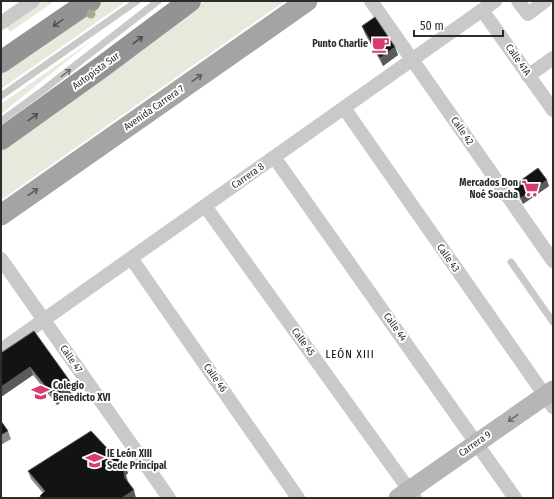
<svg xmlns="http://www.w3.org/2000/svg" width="554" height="499" font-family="'Fira Sans Condensed',sans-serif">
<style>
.green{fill:#e6e9db}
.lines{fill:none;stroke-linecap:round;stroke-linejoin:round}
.lane{stroke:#c9c9c9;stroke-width:7}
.street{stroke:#c9c9c9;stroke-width:14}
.secondary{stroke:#b6b6b6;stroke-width:19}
.primary{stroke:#a4a4a4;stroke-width:21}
.highway{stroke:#939393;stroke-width:22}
.tree{fill:#a5aa95}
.wall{fill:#898989}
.shaded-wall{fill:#5a5a5a}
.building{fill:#131313;stroke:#5a5a5a}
.oneway{stroke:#505050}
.oneway2{stroke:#737373}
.oneway3{stroke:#5c5c5c}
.oneway4{stroke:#6a6a6a}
.labels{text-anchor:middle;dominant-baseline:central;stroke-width:4;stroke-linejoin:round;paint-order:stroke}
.poi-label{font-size:10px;font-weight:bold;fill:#2c2c2c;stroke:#fff;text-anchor:end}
.street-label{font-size:10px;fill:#2c2c2c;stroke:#fff}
.neighbourhood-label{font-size:11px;letter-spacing:1px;fill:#000;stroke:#fff}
</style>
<rect width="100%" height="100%" fill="#fff"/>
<path class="green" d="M42,1H55L10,32L6,26Z
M103,1H127L1,89V70Z
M205,1H285L1,200V148Z
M94,39L1,114V104Z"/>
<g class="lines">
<path class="lane" d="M1,96L137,1
M1,121L42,91L158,1
M511,262L553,322"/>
<path class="street" d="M371,1L553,261
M518,1L528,14L545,1
M482,10L553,110
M1,23L33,1
M528,76L553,58
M344,108L553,407
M274,157L515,498
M205,206L415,498
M131,258L298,498
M1,259L169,498
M1,350L495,1"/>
<path class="secondary" d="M398,498L553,390"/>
<path class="primary" d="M1,215L307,1"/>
<path class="highway" d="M1,62L90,1
M1,139L103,66L190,1"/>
</g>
<circle class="tree" cx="91" cy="14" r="4.5"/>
<path class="wall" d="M362,26L395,47L398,55L383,66L365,34Z
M513,186H549L523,204L515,191Z
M34,331L75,392L57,405L33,375L1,397V353Z
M1,421L8,431L11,439L1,445Z
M106,447L128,473L126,475L128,481L136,498H40V496L43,493L31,479L28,471Z"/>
<path class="shaded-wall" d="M395,47L398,55L383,66L380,58Z
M547,180L549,186L523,204L521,198Z
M30,367L33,375L1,397V387Z
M72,384L75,392L57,405L54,397Z
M125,465L128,473L126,475L128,486L125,478L123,467Z
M134,490L136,498H122Z"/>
<path class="building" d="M375,17L395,47L380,58L362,26Z
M538,168L547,180L521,198L513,186Z
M34,331L72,384L54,397L30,367L1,387V353Z
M1,421L8,431L1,435Z
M91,431L106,447L114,452L116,450L125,465L123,467L125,478L134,490L122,498H41L40,496L45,491L28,471Z"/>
<defs><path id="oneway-shaft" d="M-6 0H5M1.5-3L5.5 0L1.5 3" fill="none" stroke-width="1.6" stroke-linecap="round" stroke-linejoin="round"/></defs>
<g class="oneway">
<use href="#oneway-shaft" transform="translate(58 23) rotate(146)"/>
<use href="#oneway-shaft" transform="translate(138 40) rotate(-37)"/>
<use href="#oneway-shaft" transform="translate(33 117) rotate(-36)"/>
</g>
<use class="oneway2" href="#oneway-shaft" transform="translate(66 73) rotate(-38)"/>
<g class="oneway3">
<use href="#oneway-shaft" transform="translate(197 78) rotate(-35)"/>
<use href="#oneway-shaft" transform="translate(33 192) rotate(-35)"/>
</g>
<use class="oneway4" href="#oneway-shaft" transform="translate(513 418) rotate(145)"/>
<defs>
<symbol id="cafe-bare" viewBox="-9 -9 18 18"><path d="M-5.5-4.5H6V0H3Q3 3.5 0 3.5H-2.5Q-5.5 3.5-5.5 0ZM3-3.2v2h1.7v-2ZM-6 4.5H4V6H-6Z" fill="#d53d74" stroke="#fff" stroke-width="2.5" paint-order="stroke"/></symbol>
<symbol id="supermarket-bare" viewBox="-9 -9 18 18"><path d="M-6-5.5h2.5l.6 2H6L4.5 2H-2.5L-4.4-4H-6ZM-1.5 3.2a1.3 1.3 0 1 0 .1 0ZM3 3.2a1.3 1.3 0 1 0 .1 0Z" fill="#d53d74" stroke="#fff" stroke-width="2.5" paint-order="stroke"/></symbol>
<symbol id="school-bare" viewBox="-9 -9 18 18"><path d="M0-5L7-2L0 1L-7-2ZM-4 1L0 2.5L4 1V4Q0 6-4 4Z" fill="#d53d74" stroke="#fff" stroke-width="2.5" paint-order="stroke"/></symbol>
</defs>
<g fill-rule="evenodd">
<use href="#cafe-bare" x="368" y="32" width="25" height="25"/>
<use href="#supermarket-bare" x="518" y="176" width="25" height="25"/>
<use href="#school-bare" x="28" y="380" width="25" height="25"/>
<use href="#school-bare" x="82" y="448" width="25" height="25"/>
</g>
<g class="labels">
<g class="poi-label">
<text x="368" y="44">Punto Charlie</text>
<text x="518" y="183">Mercados Don<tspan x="518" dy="12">Noé Soacha</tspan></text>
<text x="53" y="386" text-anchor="start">Colegio<tspan x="53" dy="12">Benedicto XVI</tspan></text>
<text x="107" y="454" text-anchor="start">IE León XIII<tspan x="107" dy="12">Sede Principal</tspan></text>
</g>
<g class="street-label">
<text transform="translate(518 60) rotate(55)">Calle 41A</text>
<text transform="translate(96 71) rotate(-36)">Autopista Sur</text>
<text transform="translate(154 108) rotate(-35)">Avenida Carrera 7</text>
<text transform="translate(462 131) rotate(55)">Calle 42</text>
<text transform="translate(248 176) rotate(-35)">Carrera 8</text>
<text transform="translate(448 258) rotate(55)">Calle 43</text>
<text transform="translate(395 327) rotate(55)">Calle 44</text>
<text transform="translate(303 342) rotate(54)">Calle 45</text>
<text transform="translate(71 359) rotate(55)">Calle 47</text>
<text transform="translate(215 378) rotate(55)">Calle 46</text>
<text transform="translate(475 444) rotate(-35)">Carrera 9</text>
</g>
<g class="neighbourhood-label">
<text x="350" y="354">LEÓN XIII</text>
</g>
</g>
<rect width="554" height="499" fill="none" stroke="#2c2c2c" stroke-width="4"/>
<path d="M414 30v6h89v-6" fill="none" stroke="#2c2c2c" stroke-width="2"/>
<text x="420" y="30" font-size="12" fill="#2c2c2c" stroke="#ffffff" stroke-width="3" paint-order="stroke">50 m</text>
</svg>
